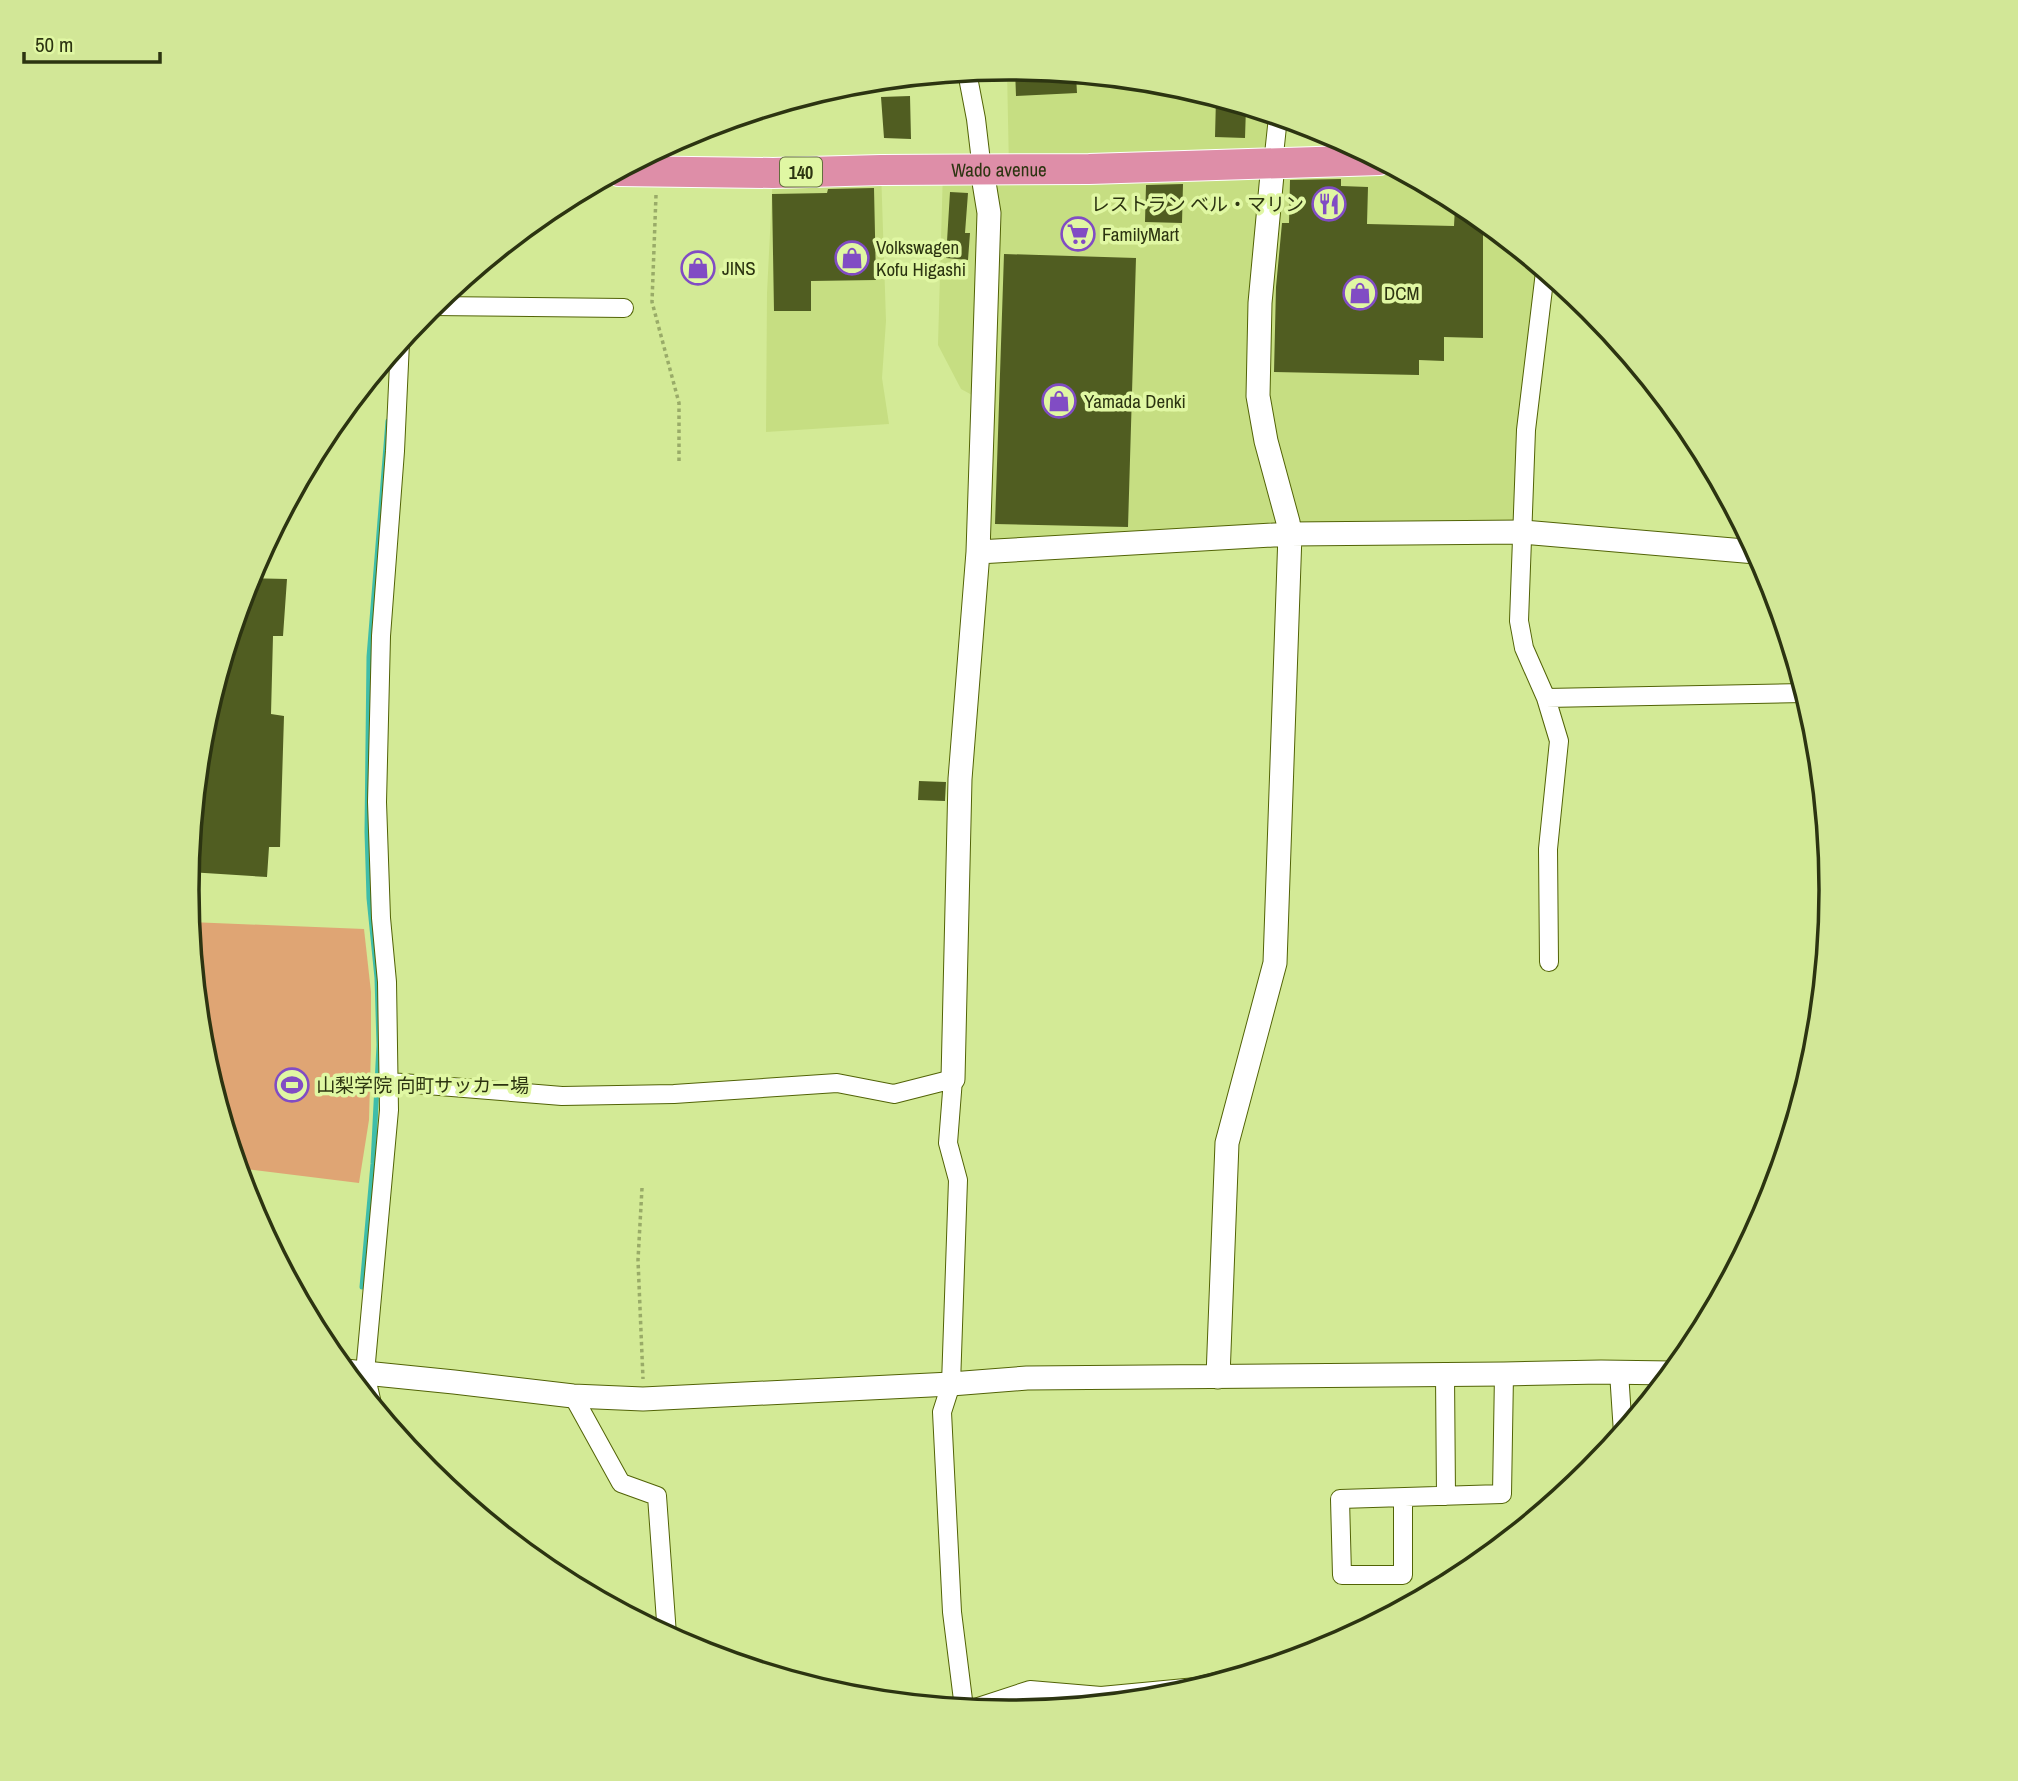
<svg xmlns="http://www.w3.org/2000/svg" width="2018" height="1781" font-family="'Archivo Narrow','Noto Sans JP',sans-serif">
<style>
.built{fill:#c6de82}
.green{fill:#dfa574}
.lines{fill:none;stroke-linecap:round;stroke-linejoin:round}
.stream{stroke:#3ebdaa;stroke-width:5}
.building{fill:#505d21}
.minor-casing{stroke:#526306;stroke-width:20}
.tertiary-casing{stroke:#526306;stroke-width:25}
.trunk-casing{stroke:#fff;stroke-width:32}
.path{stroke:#99ab68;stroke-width:3.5;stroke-dasharray:3.5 3.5;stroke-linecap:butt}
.minor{stroke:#fff;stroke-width:18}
.tertiary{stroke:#fff;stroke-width:23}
.trunk{stroke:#de8ea8;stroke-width:30}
.labels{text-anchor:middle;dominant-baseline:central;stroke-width:7;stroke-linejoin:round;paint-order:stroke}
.shield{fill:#e0f7a3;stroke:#626e3d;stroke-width:2}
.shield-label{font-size:18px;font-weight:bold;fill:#2c3411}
.street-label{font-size:19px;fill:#2c3411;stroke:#e0f7a3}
.poi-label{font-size:19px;fill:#2c3411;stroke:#e0f7a3;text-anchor:start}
.rim{fill:none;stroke:#2c3411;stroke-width:3.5}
</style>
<rect width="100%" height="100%" fill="#d3ea96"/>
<path class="built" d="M1007,69L1170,84L1274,116L1273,164L1379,160L1466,207L1545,272L1523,532L978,552L983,401L961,389L938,345L943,170L1009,169Z
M881,170L886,321L882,378L889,424L766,432L767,293L773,173Z"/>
<path class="green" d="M190,922L364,929L371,992V1049L369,1120L359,1183L238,1168L202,1051Z"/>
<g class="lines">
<path class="stream" d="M362,1287L373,1164L379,1045L377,978L369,898L367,832L369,657L388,421"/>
</g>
<path class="building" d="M1015,69L1076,75L1077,93L1016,96Z
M910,96L911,139L884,138L881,97Z
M1216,98L1246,107L1245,138L1215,137Z
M1341,179V186L1368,187L1367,224L1454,226L1455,207H1466L1483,221V338L1444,337V361L1419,360V375L1274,372L1276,287L1282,223H1289L1290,180Z
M1183,184L1182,223L1145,222L1146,185Z
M874,188L876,280L811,281V311H774L772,194L827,193L828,189Z
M950,192L968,193L965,233H970L968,260L946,258Z
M1004,254L1136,258L1128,527L995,524Z
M249,578L287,579L283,636H273L271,714L284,716L280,847H269L267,877L189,872L203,730Z
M919,781L946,782L945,801L918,800Z"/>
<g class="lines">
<defs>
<path id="minor" d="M967,72L976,119L982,170
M1273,164L1278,117
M1545,272L1526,430L1519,621L1524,648L1546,698L1559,741L1548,849L1549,962
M432,306L624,308
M1546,698L1804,693
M390,1082L562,1096L674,1094L837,1083L894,1094L953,1079L948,1143L958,1180L951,1384L942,1412L952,1612L964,1708
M1619,1372L1623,1433
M1445,1375L1446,1496
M573,1396L621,1483L657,1496L667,1635
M372,1404L365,1373L389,1110L387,982L381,918L377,802L381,636L395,451L400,342
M1403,1498V1575H1342L1340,1499L1502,1494L1504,1374
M972,1709L1030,1690L1101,1696L1196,1687L1224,1680"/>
<path id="tertiary" d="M978,552L1290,534L1523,532L1756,552
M953,1079L960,779L978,552L983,401L989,213L982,170
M345,1371L454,1382L573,1396L643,1399L951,1384L1027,1378L1504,1374L1601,1372L1672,1373
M1218,1377L1227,1143L1275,963L1290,534L1288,522L1266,441L1258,396L1260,303L1273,164"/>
<g id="trunk">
<path id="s1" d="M619,171L773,173L881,170L1089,169L1379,160"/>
</g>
</defs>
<use href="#minor" class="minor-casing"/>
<use href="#tertiary" class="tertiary-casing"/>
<use href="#trunk" class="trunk-casing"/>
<path class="path" d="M656,195L652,302L679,403V462
M642,1188L638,1260L643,1379"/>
<use href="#minor" class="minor"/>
<use href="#tertiary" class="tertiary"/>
<use href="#trunk" class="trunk"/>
</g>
<defs>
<symbol id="restaurant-ring" viewBox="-11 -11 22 22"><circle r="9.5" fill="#e0f7a3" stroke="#814cc4" stroke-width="1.5"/><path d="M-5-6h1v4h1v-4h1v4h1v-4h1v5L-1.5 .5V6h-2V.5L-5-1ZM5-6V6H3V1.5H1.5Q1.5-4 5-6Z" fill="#814cc4"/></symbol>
<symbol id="supermarket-ring" viewBox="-11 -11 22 22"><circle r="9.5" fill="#e0f7a3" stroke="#814cc4" stroke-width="1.5"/><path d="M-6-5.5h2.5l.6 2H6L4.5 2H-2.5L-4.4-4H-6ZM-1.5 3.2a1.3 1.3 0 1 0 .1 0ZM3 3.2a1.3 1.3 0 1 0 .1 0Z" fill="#814cc4"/></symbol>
<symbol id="shop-ring" viewBox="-11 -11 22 22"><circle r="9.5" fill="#e0f7a3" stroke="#814cc4" stroke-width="1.5"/><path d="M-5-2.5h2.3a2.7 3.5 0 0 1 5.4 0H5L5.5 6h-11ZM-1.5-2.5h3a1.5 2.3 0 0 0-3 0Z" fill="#814cc4"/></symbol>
<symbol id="stadium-ring" viewBox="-11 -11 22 22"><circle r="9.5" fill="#e0f7a3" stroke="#814cc4" stroke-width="1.5"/><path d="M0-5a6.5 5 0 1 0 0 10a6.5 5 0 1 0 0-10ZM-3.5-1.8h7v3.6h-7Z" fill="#814cc4"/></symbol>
</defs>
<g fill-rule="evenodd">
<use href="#restaurant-ring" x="1310" y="185" width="38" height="38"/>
<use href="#supermarket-ring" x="1059" y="215" width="38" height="38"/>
<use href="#shop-ring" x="833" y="239" width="38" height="38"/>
<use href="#shop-ring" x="679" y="249" width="38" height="38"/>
<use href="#shop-ring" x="1341" y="274" width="38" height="38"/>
<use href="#shop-ring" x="1040" y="382" width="38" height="38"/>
<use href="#stadium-ring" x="273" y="1066" width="38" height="38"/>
</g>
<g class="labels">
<rect class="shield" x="780" y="157.5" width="42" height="29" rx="5"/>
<g class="shield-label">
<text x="801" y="172">140</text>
</g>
<g class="street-label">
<text stroke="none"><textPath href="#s1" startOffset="380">Wado avenue</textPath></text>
</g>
<g class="poi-label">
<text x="1304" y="204" text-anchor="end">レストラン ベル・マリン</text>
<text x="1102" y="234">FamilyMart</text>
<text x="876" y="247">Volkswagen<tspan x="876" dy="22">Kofu Higashi</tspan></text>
<text x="722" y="268">JINS</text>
<text x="1384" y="293">DCM</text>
<text x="1084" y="401">Yamada Denki</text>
<text x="316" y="1085">山梨学院 向町サッカー場</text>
</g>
</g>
<path d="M0 0H2018V1781H0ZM199 890a810 810 0 1 1 1620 0a810 810 0 1 1-1620 0Z" fill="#d2e797" fill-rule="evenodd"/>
<path class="rim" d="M199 890a810 810 0 1 1 1620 0a810 810 0 1 1-1620 0Z"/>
<path d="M24 52v10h136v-10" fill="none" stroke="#2c3411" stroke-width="3.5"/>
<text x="35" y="52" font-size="21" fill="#2c3411" stroke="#e0f7a3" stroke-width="5" paint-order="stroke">50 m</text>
</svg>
